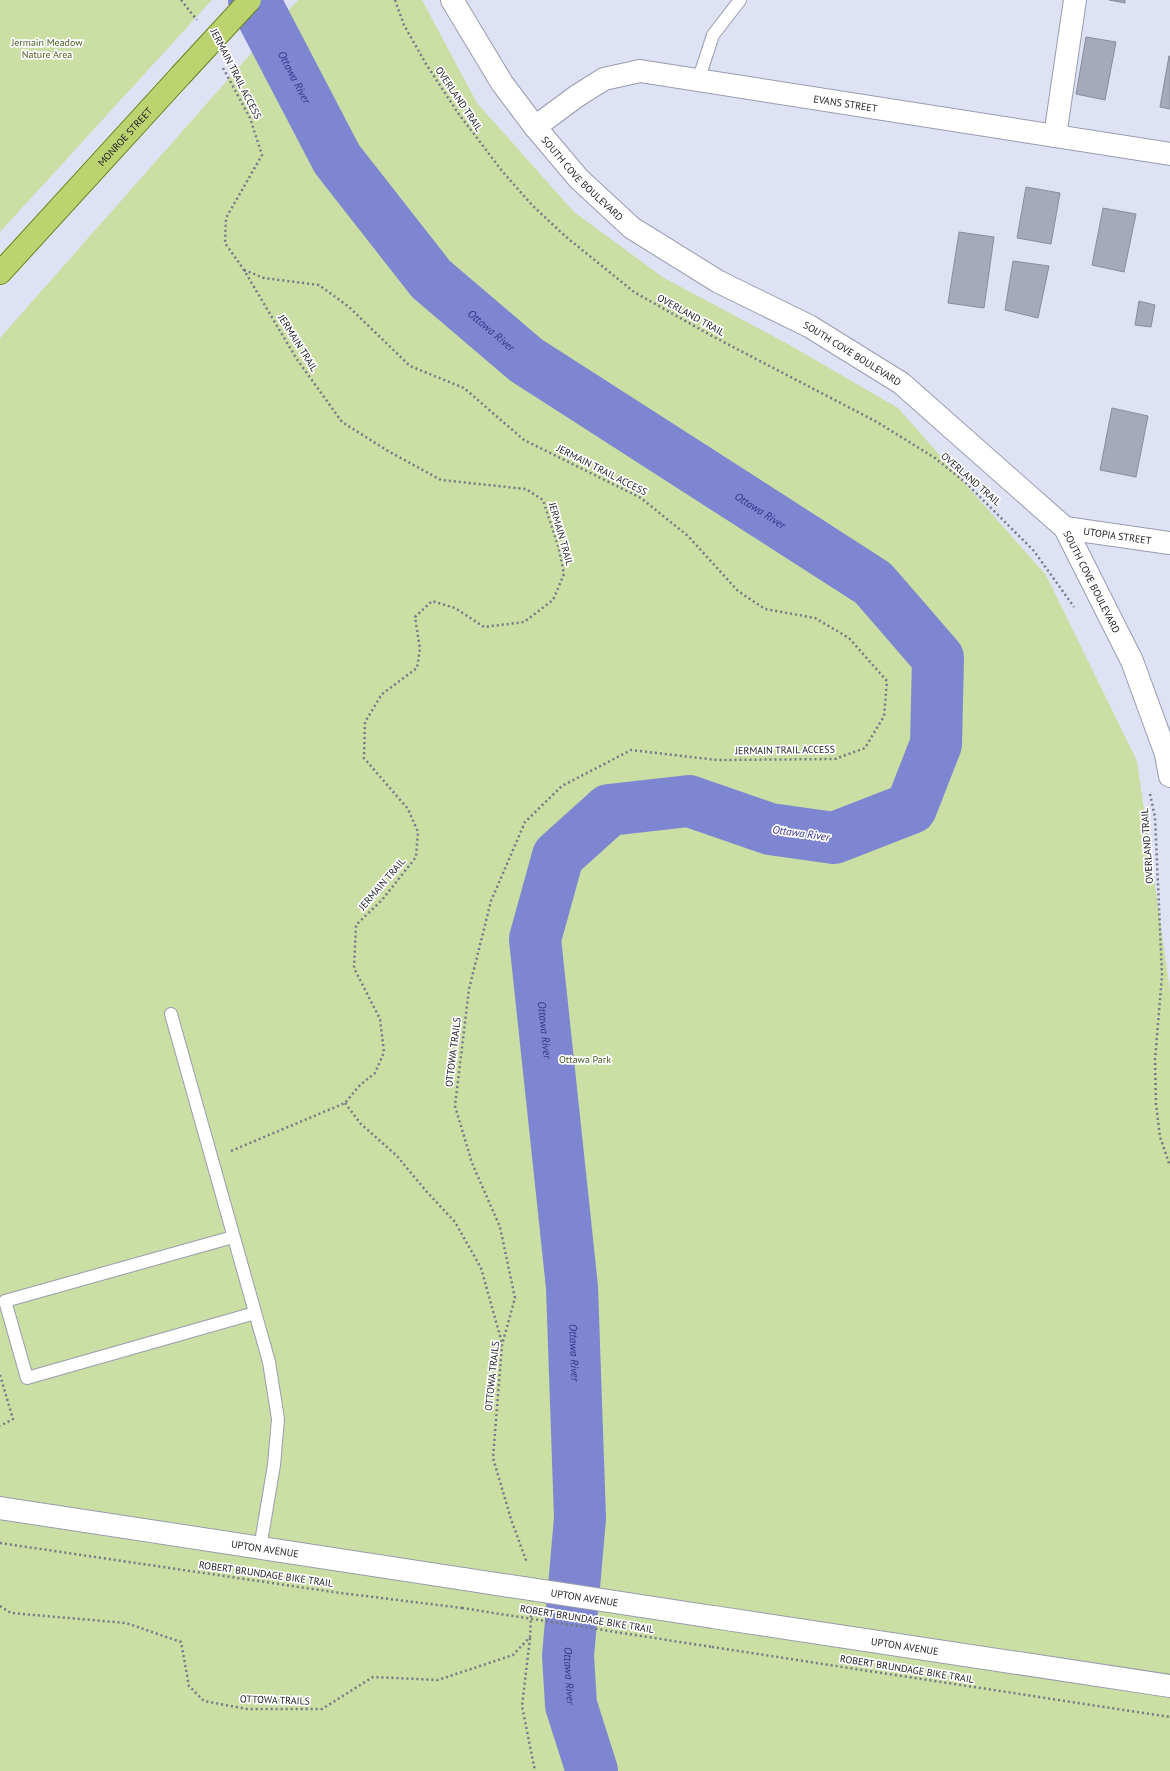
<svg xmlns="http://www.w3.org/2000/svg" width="1170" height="1771" font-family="'PT Sans',sans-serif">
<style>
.green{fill:#cbdea3}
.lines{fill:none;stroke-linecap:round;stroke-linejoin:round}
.river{stroke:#7e86d1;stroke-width:52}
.building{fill:#a6a9bb;stroke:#898c9d}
.service-casing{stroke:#999cae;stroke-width:14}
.minor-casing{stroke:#999cae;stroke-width:24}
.tertiary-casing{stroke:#999cae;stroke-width:24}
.primary-casing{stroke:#688017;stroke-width:24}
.path{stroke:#767884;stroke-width:2.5;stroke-dasharray:2 3;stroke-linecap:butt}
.service{stroke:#fff;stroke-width:12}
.minor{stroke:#fff;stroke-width:22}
.tertiary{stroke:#fff;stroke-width:22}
.primary{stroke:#bdd370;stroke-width:22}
.tertiary-bridge-casing{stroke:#999cae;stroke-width:24;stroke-linecap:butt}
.primary-bridge-casing{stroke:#688017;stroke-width:24;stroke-linecap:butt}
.path-bridge{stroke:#767884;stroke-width:2.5;stroke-dasharray:2 3;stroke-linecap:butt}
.tertiary-bridge{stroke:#fff;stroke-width:22}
.primary-bridge{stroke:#bdd370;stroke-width:22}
.labels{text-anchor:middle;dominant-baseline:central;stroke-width:3.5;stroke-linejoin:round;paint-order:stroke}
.park-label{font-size:10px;fill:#4c5c21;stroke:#fff}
.street-label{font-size:10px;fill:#1b1c22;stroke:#fff}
.water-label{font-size:11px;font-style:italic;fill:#35338c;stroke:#fff}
</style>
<rect width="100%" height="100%" fill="#dfe2f5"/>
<path class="green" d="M0,0H212L0,232Z
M298,0H422L477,103L574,212L664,278L788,344L898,408L1046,575L1137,761L1170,990V1771H0V338Z"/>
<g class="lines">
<path class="river" id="s1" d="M254,0L337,159L431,279L526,360L873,583L938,658L936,744L911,808L834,838L770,829L689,801L609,810L558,856L535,939L572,1287L580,1518L568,1656L571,1705L592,1771"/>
</g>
<path class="building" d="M1109,0H1125V3Z
M1086,37L1116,42L1105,100L1076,94Z
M1169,56H1170V109L1160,107Z
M1026,187L1060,193L1051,244L1017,238Z
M1103,208L1136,214L1124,272L1092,265Z
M959,232L994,237L984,308L948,303Z
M1013,261L1049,266L1038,318L1005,310Z
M1139,301L1155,305L1151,327L1135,325Z
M1112,408L1148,416L1136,477L1100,470Z"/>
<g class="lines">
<defs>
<path id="service" d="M698,81L713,35L740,0
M171,1014L269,1362L278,1419L274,1465L260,1548
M233,1237L5,1301L27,1378L255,1313"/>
<g id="minor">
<path id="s2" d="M452,0L502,83L535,127L579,179L632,228L719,282L809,326L901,383L1065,528L1132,661L1166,754L1170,776"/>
<path id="s3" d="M535,127L577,96L604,79L640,71L1170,154"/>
<path d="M1055,136L1075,0"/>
<path id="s4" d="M1065,528L1170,543"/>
</g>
<g id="tertiary">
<path id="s5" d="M0,1508L464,1579"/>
<path id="s6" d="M713,1617L1170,1686"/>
</g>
<g id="primary">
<path id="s7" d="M0,273L180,76"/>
</g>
</defs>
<use href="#service" class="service-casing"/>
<use href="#minor" class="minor-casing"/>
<use href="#tertiary" class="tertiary-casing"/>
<use href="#primary" class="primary-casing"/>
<path class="path" d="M181,0L197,20
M395,0L404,25L426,64L458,113L502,171L532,205L565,236L634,292L712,336L877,422L935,458L966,483L1034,551L1074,607
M223,68L250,118L262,155L226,218L225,243L244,270L296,358L342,422L388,451L441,480L526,489L543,500L559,549L564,574L553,600L524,622L484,627L455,608L432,601L415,617L420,649L417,668L382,694L365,722L364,758L408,809L418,832L416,857L382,900L356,925L354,968L380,1019L384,1052L375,1073L360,1085L345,1103L231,1151
M244,270L264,278L319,285L349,307L410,366L464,388L524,440L641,498L688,536L738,591L765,609L815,618L849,638L887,681L884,716L865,748L835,759L717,760L631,750L562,786L525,822L491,901L469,989L455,1106L472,1163L500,1227L515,1298L502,1345L493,1458L511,1519L527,1563
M1150,794L1155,817L1162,975L1155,1060L1156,1104L1160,1137L1170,1166
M345,1103L361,1124L397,1156L426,1191L455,1222L481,1268L502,1343
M0,1375L13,1419L0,1426
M0,1543L333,1592L462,1608
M0,1606L11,1613L126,1623L181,1642L189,1686L204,1701L247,1709H322L373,1677L438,1680L513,1655L530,1637L531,1615
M530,1638L522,1706L535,1771
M712,1647L1170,1717"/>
<use href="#service" class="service"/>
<use href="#minor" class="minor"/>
<use href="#tertiary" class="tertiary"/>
<use href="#primary" class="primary"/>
<defs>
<g id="tertiary-bridge">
<path id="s8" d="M464,1579L713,1617"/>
</g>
<path id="primary-bridge" d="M180,76L250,0"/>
</defs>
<use href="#tertiary-bridge" class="tertiary-bridge-casing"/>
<use href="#primary-bridge" class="primary-bridge-casing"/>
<path class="path-bridge" d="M462,1608L712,1647"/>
<use href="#tertiary-bridge" class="tertiary-bridge"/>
<use href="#primary-bridge" class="primary-bridge"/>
</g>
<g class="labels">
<g class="park-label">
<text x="47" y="42">Jermain Meadow<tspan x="47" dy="12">Nature Area</tspan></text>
<text x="585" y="1059">Ottawa Park</text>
</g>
<g class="street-label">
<text transform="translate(236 74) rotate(63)">JERMAIN TRAIL ACCESS</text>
<text transform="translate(459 99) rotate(56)">OVERLAND TRAIL</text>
<text stroke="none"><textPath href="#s3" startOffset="329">EVANS STREET</textPath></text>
<text stroke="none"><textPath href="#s7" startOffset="185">MONROE STREET</textPath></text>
<text stroke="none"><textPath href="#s2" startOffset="222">SOUTH COVE BOULEVARD</textPath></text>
<text transform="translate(691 315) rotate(29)">OVERLAND TRAIL</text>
<text transform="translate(298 343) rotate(58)">JERMAIN TRAIL</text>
<text stroke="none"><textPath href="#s2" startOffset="546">SOUTH COVE BOULEVARD</textPath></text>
<text transform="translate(602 470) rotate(27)">JERMAIN TRAIL ACCESS</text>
<text transform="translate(971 479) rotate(41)">OVERLAND TRAIL</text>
<text transform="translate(561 534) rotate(74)">JERMAIN TRAIL</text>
<text stroke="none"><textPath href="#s4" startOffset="53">UTOPIA STREET</textPath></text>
<text stroke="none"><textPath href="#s2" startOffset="882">SOUTH COVE BOULEVARD</textPath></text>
<text transform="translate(785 750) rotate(-1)">JERMAIN TRAIL ACCESS</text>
<text transform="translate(1147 846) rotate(-94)">OVERLAND TRAIL</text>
<text transform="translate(382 884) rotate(-49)">JERMAIN TRAIL</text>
<text transform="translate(453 1052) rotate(-83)">OTTOWA TRAILS</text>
<text transform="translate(492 1376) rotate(-84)">OTTOWA TRAILS</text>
<text stroke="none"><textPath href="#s5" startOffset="268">UPTON AVENUE</textPath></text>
<text transform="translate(266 1574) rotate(8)">ROBERT BRUNDAGE BIKE TRAIL</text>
<text stroke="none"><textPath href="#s8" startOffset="122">UPTON AVENUE</textPath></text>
<text transform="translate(587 1619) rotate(9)">ROBERT BRUNDAGE BIKE TRAIL</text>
<text stroke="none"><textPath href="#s6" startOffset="194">UPTON AVENUE</textPath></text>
<text transform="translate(907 1669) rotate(9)">ROBERT BRUNDAGE BIKE TRAIL</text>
<text transform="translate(275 1700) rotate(2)">OTTOWA TRAILS</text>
</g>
<g class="water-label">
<text stroke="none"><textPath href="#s1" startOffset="87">Ottawa River</textPath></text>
<text stroke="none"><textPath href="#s1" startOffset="411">Ottawa River</textPath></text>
<text stroke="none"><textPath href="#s1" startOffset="735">Ottawa River</textPath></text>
<text transform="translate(801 833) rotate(8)">Ottawa River</text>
<text stroke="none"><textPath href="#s1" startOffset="1683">Ottawa River</textPath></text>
<text stroke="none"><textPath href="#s1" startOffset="2007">Ottawa River</textPath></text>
<text stroke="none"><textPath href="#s1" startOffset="2331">Ottawa River</textPath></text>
</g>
</g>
</svg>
